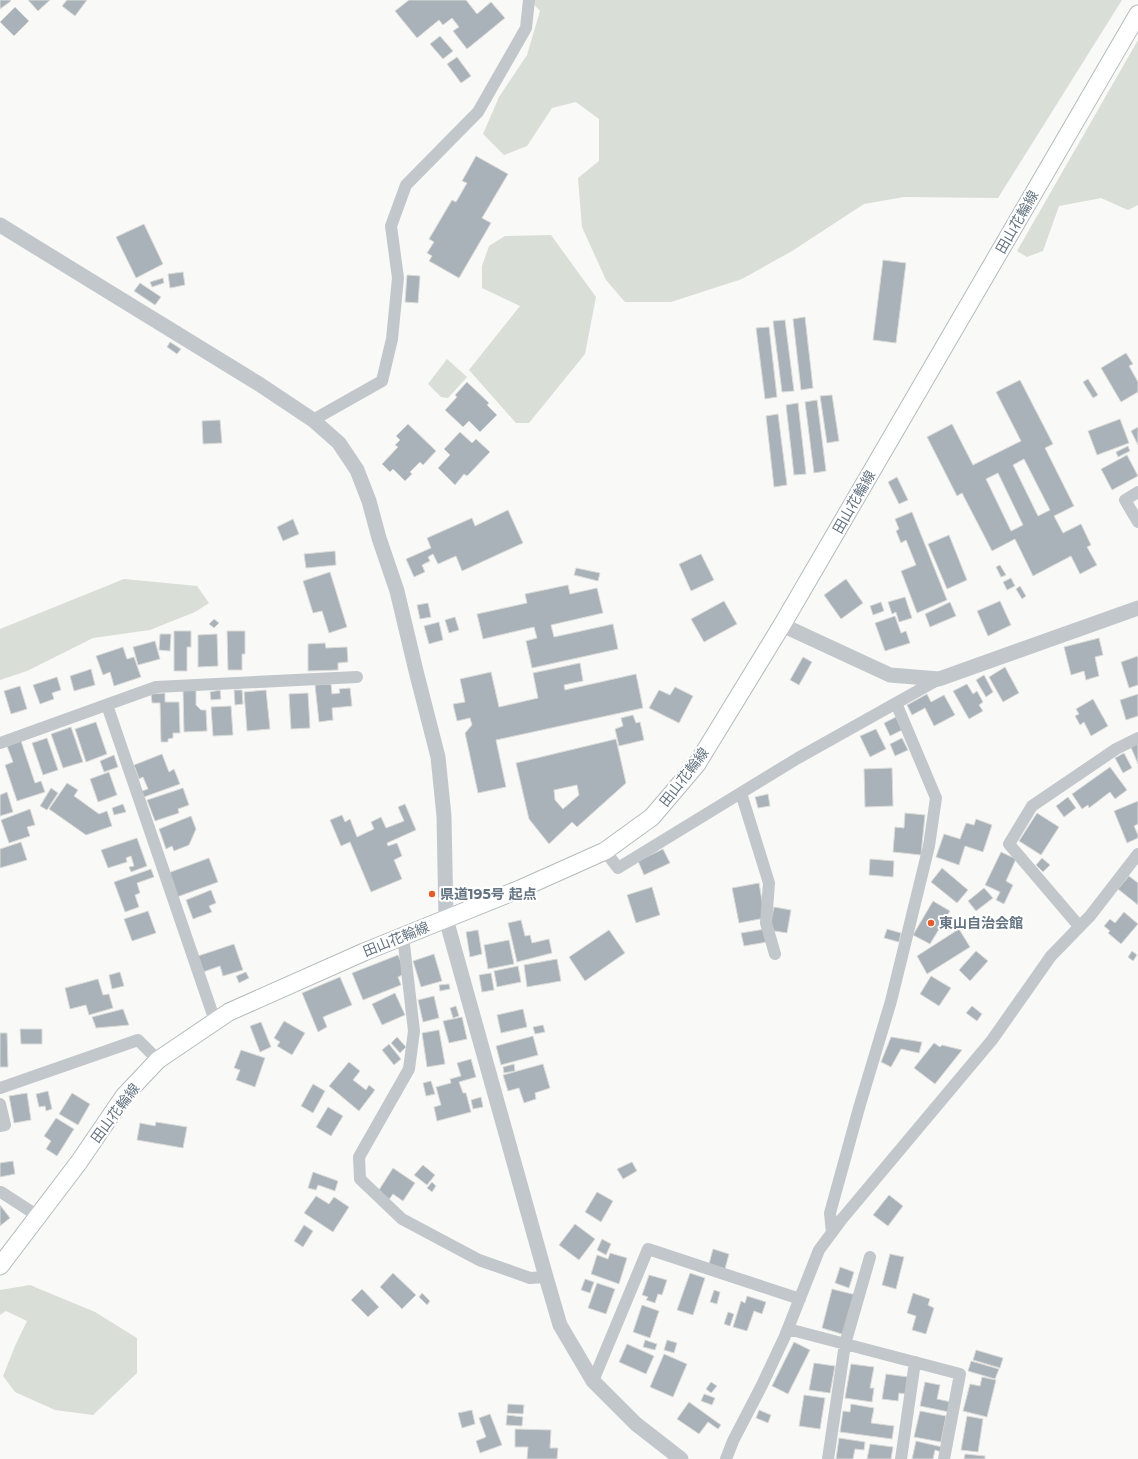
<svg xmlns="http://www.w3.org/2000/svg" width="1138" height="1459" font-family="Montserrat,'Noto Sans JP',sans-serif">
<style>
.green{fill:#d9ded6}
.building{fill:#a9b2b8;stroke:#dbdbd9;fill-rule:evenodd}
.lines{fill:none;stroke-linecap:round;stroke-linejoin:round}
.secondary-casing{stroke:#b5babf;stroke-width:19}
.minor{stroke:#c2c7cb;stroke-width:12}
.tertiary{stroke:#c2c7cb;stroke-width:15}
.secondary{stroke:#fff;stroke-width:17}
.poi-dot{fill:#e35d2d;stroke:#fff;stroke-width:1.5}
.labels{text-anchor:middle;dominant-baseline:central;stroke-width:4;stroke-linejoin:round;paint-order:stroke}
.street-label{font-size:14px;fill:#647482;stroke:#fff}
.poi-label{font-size:14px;font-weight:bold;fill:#647482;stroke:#fff;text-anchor:start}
</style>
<rect width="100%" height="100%" fill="#f9f9f7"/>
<path class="green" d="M530,0H1122L998,198L904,197L864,204L792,251L742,279L671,302H625L606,280L582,227L578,178L599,161V119L576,102L552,108L527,146L504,155L483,134L499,97L527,55L540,11Z
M1138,40V205L1128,210L1101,198L1059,206L1043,251L1027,257L1017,251Z
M551,235L596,297L585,354L529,423H516L469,370L520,306L482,288V266L489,246L505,236Z
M447,359L467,377L448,398L441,397L428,384Z
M124,579L197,586L209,603L195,612L150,630L93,638L27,671L0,680V629Z
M30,1285L95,1312L137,1338V1373L93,1415L55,1410L15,1392L3,1376L15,1346L27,1321L6,1311L0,1315V1290Z"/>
<path class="building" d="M0,0H10L11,1L0,9Z
M28,0H50L38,11Z
M67,0H87L75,16L62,6Z
M409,0H466L477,14L491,2L505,18L467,49L453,31L459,27L452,18L443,25L439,20L417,38L395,11Z
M15,7L29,21L14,36L0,22Z
M440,36L453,51L443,59L430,44Z
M457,57L471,76L461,83L447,64Z
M476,156L508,174L482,218L491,223L459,278L429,261L432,256L427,253L434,242L429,239L452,200L456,202L467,183L462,181Z
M144,224L163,264L136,278L116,237Z
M883,260L906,263L896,343L873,340Z
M183,272L185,285L170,288L168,274Z
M407,275L420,276L418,303L405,302Z
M163,278L164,283L152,287L150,282Z
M140,283L161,297L155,305L134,291Z
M805,317L813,388L801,390L793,319Z
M785,320L794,391L782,392L773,321Z
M769,327L777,397L765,399L756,328Z
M170,342L181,349L177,354L167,347Z
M1126,353L1133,364L1129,366L1138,382V392L1121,402L1101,368Z
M1088,379L1098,395L1093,398L1083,382Z
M1020,380L1053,444L1045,448L1074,506L1054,516L1063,533L1081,524L1091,545L1087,547L1097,565L1080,574L1071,556L1033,576L1015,539L992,551L962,493L957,496L927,437L952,424L973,465L1021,441L996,392ZM1024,459L1050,510L1038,516L1013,465ZM998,473L1023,525L1011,531L986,479Z
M467,382L489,403L487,405L497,415L480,432L469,421L463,427L445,410L457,397L455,395Z
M832,395L839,441L827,443L820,396Z
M817,400L826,471L814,473L805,402Z
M798,403L806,474L794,475L786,405Z
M778,414L787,485L774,487L766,416Z
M1120,419L1129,443L1097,455L1088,431Z
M220,420L222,443L203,444L202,421Z
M408,424L436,451L423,465L420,462L410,472L412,474L405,481L393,469L390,472L382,464L398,447L395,445L400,440L396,436Z
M1138,427V445L1131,431Z
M460,432L472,443L476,439L490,452L467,476L464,474L455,485L438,468L450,455L444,449Z
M1128,446L1130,451L1118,457L1116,452Z
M1127,455L1138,476L1112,490L1101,469Z
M897,477L908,500L899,504L888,482Z
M508,510L523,543L462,571L456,556L438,564L433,554L428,557L430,561L422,565L425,572L414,577L406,559L431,548L427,538L472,518L475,526Z
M912,512L947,600L917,613L901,571L916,565L906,540L901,543L896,531L899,529L895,519Z
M293,519L299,534L283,541L277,527Z
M949,535L967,580L947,589L928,544Z
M335,551L336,565L306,568L304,554Z
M701,554L714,580L691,591L679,564Z
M1000,565L1006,575L1001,577L996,567Z
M576,568L600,573L598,581L574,575Z
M330,572L347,627L329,633L322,611L313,613L303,581Z
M1011,578L1015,586L1007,590L1003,582Z
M846,579L863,603L841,619L824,595Z
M568,585L570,594L597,588L603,613L551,625L554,637L613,624L618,649L532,668L526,641L537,638L534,627L483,639L477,614L527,603L525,594Z
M1020,586L1026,596L1022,599L1016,589Z
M905,597L912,618L899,622L896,612L892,614L888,602Z
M724,601L737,624L704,642L691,619Z
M1000,601L1011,625L988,636L977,611Z
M881,602L884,611L873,615L870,606Z
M950,602L956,616L930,627L925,614Z
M428,603L431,617L420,619L417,605Z
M895,616L901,633L906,631L910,643L885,651L875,623Z
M455,617L459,630L449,633L445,620Z
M214,619L219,623L214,628L209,624Z
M439,622L443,640L429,644L424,626Z
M174,631H191V647H187V671H174Z
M227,631H245V654H242V670H228Z
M160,634H171L170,651L159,650Z
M217,634L218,666L198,667V635Z
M1099,638L1103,655L1095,657L1099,676L1086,680L1084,671L1071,675L1064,647Z
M155,641L160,659L138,665L133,647Z
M325,643L326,648L347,647L348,662L338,663V670L308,671V644Z
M123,647L127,659L134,657L141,677L114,686L110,672L103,675L96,656Z
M1138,656V685L1129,688L1121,662Z
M803,657L812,662L799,685L790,680Z
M580,663L583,681L564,685L565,690L636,674L643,708L496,740L506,787L478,793L465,733L472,725L470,718L457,721L453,704L465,702L460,679L491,672L499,707L538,698L533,673Z
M1005,667L1019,693L1003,702L989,677Z
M91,669L95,685L74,691L70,676Z
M984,675L993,692L986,697L976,680Z
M57,677L61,690L52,693L54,699L40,704L33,685Z
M331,684L332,694L340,693L339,689L350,688L352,706L332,708L333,720L319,722L315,685Z
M967,684L973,694L977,691L983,702L979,705L983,711L969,719L953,691Z
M20,686L27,709L11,714L4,691Z
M675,687L693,696L679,723L649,708L659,690L670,695Z
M183,690H196V705L201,710H206L207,731L184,732Z
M220,690L221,699L211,700L210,692Z
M234,690H242L243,704L235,705Z
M266,690L270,729L247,731L244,692Z
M165,693V702H179L180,733H173V738L168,739V742H161L160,703H152L151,694Z
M308,693L310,728L291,729L289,694Z
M927,694L931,702L944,695L955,715L934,726L925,708L912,715L907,705Z
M1138,694V716L1126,720L1120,700Z
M1093,699L1108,726L1091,736L1084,722L1080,725L1075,716L1079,714L1076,709Z
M231,706L233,735L213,736L211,707Z
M633,715L636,723L640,722L644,740L619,746L615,729L623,726L621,718Z
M896,717L902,730L890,736L884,723Z
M96,722L107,754L86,762L75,729Z
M71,727L83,762L63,768L51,734Z
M876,729L886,749L870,757L860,736Z
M47,738L58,770L43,775L32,743Z
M902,738L908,750L895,756L890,744Z
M616,739L626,783L577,827L572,822L549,844L529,819L516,763ZM577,785L579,795L563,809L555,800L554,790Z
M21,741L35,783L41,781L45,792L17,801L5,765L13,762L7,746Z
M1138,741V764L1130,745Z
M1124,753L1132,768L1123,773L1115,758Z
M162,754L169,772L174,769L180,784L144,797L142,791L148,789L143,777L139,779L134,765Z
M114,755L118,767L104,772L100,761Z
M1110,767L1127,790L1115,799L1110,792L1089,808L1088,805L1082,809L1072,794Z
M892,768L893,806L865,807L864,769Z
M109,772L117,795L98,802L90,779Z
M67,783L78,790L74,796L99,814L107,811L112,826L86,835L49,809Z
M51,788L58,793L47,810L40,806Z
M183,788L189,805L178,809L179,813L155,821L147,800Z
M7,792L13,812L0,816V795Z
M768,794L770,806L758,808L755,797Z
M1068,797L1076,808L1064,817L1056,806Z
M1138,801V824L1134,826L1138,835V838L1127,843L1114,811Z
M123,804L126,812L114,815L112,808Z
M405,804L416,830L387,843L388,846L397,843L402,856L394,860L402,879L371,892L350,842L341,846L330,820L342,815L345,822L350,819L357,837L374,829L371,822L381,817L386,828L404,821L398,807Z
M30,809L35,825L27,827L30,836L9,843L1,820Z
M905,813L925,815L921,855L893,852L895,827L904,828Z
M1037,813L1059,827L1041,855L1019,841Z
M191,816L196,829L189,845L174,851L172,846L166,849L159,829Z
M976,819L992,825L983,852L965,846L959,865L936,857L944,834L960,839L966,823L974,825Z
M137,838L147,866L131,872L129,867L134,866L131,856L126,858L127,862L108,868L101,850Z
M21,842L27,860L0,868V849Z
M663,849L670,863L644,875L638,861Z
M1001,852L1016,859L1006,881L1013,885L1004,904L996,900L1000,892L985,885Z
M209,858L218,882L177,897L168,873Z
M1042,858L1050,865L1043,872L1036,865Z
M870,859L894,861L893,877L869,875Z
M942,868L968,890L957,903L931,882Z
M151,869L154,877L137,883L140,893L135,895L139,907L125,912L114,882Z
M1129,876L1138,883V905L1118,889Z
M759,883L765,918L739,923L732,888Z
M652,887L660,915L636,923L627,895Z
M984,888L993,898L976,911L968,901Z
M211,890L216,903L209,906L212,912L193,919L186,900Z
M933,901L950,911L930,944L913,935Z
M774,907L791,910L787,933L769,930Z
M148,911L156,933L132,941L124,919Z
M1124,912L1138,924L1121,944L1108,933L1110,931L1104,926L1110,919L1115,923Z
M521,920L525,936L530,935L532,943L549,939L552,953L517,962L508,923Z
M765,929L767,942L744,946L741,933Z
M887,929L901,933L899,942L884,938Z
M959,929L970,947L927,974L917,956Z
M478,930L482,954L470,957L466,932Z
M609,930L625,953L585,981L569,957Z
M509,940L514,964L488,969L484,945Z
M234,944L243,970L223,976L220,966L203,972L198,956Z
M976,951L988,961L970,981L959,970Z
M1132,951L1137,955L1133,961L1128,957Z
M434,954L442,981L421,987L413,961Z
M398,955L406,973L398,977L401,985L363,1000L352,973Z
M557,959L561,981L527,987L524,965Z
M518,966L521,982L497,987L494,971Z
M120,972L124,986L112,989L109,975Z
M246,972L249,978L239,983L236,976Z
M491,973L494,990L482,992L479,975Z
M931,976L951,988L939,1006L920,994Z
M340,977L352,1005L323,1017L327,1027L318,1032L302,993Z
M98,979L103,995L109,994L113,1008L89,1015L86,1005L70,1009L65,988Z
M449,984L450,989L440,991L439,985Z
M395,993L405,1015L382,1025L372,1004Z
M434,996L439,1018L423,1022L418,1000Z
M456,1006L459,1016L453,1018L450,1008Z
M972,1006L982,1014L977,1021L966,1013Z
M123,1009L129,1025L96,1028L92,1017Z
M523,1009L527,1027L501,1033L497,1015Z
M462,1017L467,1039L449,1043L443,1021Z
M284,1021L305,1033L292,1055L277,1046L280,1042L274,1038Z
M261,1022L271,1047L260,1052L250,1026Z
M543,1025L545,1032L535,1034L533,1027Z
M20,1029H42V1044H21Z
M439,1030L445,1064L427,1067L422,1033Z
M0,1033H7L8,1067H0Z
M533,1036L538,1055L501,1065L496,1046Z
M397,1037L406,1047L400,1053L391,1043Z
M891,1037L922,1042L919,1053L901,1049L891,1067L881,1062Z
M934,1043L940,1047L942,1045L962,1050L935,1084L914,1068Z
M389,1044L401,1059L394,1065L382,1050Z
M241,1050L265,1058L255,1087L236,1080L240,1070L234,1068Z
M471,1059L476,1077L459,1082L463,1093H466L471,1112L437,1121L434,1107L441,1105L436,1087L451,1083L450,1079L461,1076L457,1063Z
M349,1062L360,1071L353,1080L366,1090L369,1085L375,1090L359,1111L329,1086Z
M514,1064L515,1071L504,1073L503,1067Z
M543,1064L550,1088L535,1093L536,1099L524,1103L519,1088L508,1091L503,1075Z
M431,1081L435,1094L426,1096L423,1083Z
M313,1084L325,1091L313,1113L301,1106Z
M48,1091L52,1109L46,1111L45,1106L39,1107L36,1094Z
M27,1093L31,1120L14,1123L9,1096Z
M72,1093L90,1104L78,1125L59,1114Z
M481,1097L483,1107L473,1109L471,1100Z
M328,1107L343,1116L331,1136L316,1127Z
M56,1118L74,1129L57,1156L46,1149L51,1141L44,1136Z
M156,1122L187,1127L183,1148L137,1140L140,1123L155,1126Z
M13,1161L15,1174L0,1177V1163Z
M632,1162L637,1171L623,1179L617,1169Z
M423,1165L435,1175L427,1185L414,1175Z
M393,1168L415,1183L403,1201L393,1194L388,1201L377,1193Z
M313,1172L338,1181L335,1191L318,1185L316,1190L308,1188Z
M432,1182L436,1186L432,1192L427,1188Z
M597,1192L613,1201L601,1222L585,1212Z
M889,1195L903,1206L888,1226L873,1215Z
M316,1196L329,1204L334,1197L349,1207L333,1232L304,1213Z
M0,1205L10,1218L0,1226Z
M575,1224L595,1239L579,1260L559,1245Z
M304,1225L313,1231L303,1247L294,1241Z
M602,1239L611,1244L606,1255L597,1250Z
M713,1249L729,1254L725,1269L709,1264Z
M610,1253L627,1258L619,1284L591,1274L597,1255L608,1259Z
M890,1254L904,1257L896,1289L882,1285Z
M840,1267L854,1272L849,1288L835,1283Z
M393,1273L416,1295L402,1309L380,1287Z
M690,1273L705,1278L693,1315L677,1310Z
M649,1275L667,1280L662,1295L658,1294L655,1303L646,1300L648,1297L642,1295Z
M585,1279L594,1282L590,1293L581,1290Z
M597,1283L615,1289L606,1314L588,1308Z
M362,1289L379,1307L368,1317L351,1300Z
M832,1289L856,1295L845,1335L822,1328Z
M714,1290L720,1292L717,1304L710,1302Z
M422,1293L430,1301L427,1305L419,1297Z
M913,1293L930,1299L928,1305L934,1308L926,1334L912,1330L916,1316L907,1313Z
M747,1296L766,1302L762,1314L754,1311L747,1331L733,1327L741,1301L745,1303Z
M642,1305L659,1311L650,1338L633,1332Z
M728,1312L734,1314L730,1326L724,1324Z
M645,1340L657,1344L655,1350L643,1347Z
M667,1340L677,1343L674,1353L664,1350Z
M794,1342L810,1350L788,1394L772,1386Z
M627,1344L654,1356L646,1374L619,1362Z
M976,1350L1003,1358L1000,1368L973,1360Z
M664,1354L687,1364L673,1397L650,1387Z
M971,1361L999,1369L995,1379L968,1371Z
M814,1363L835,1366L830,1393L809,1390Z
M851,1364L874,1367L870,1388H874L872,1402L845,1398Z
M886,1374L908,1377L905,1394L899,1393L898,1401L882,1399Z
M982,1377L996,1380L987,1417L963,1411L970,1384L980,1386Z
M711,1382L717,1386L711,1393L706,1389Z
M925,1382L940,1385L937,1399L951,1402L949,1412L920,1406Z
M704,1394L715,1398L712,1405L701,1401Z
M804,1395L825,1398L820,1429L799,1426Z
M689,1402L721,1425L718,1429L708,1422L699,1434L677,1419Z
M508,1404L524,1405L523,1414L507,1413Z
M851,1404L874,1408L871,1423L894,1426L892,1439L840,1432L843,1411L850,1412Z
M472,1410L475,1424L462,1428L458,1413Z
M759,1410L771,1415L768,1423L756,1418Z
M920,1411L946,1416L941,1442L914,1437Z
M490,1414L502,1445L480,1453L476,1441L486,1437L479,1418Z
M507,1415L523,1417L522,1426L506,1425Z
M967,1416L983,1419L978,1452L961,1450Z
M515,1429L551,1430L550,1448H558L557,1459H527L528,1447H515Z
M839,1438L865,1442L864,1450L855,1449L853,1459H836Z
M916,1441L942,1447L941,1452L935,1450L933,1459H934H912Z
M870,1444L893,1447L891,1459H867Z
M965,1454L985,1456V1459H964Z"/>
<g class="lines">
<defs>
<path id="secondary" d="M0,1266L79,1162L124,1096L158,1060L229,1012L364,952L520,889L605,851L652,817L697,764L782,625L1138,14"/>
</defs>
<use href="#secondary" class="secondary-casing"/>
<path class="minor" d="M313,420L382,381L392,339L398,278L391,226L406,185L478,112L526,28L529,0
M1138,492L1125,500L1138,522
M107,705L215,1021
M0,743L156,687L357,677
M741,793L769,883L766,923L775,954
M605,851L618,868L798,758L939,679
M1079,926L1009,844L1032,806L1116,749L1138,738
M403,936L414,1031L409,1069L359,1157L360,1179L402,1219L479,1260L530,1278L546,1277
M0,1088L138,1040L158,1060
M0,1104L5,1125L0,1126
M0,1192H1L38,1216
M832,1232L830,1213L859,1108L891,1001L929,846L936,798L896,703
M788,1329L960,1374L944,1459
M593,1381L648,1249L800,1299
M726,1459L733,1441L762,1385L785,1336L819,1250L842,1219L992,1040L1051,956L1090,916L1138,854
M828,1459L845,1344L870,1257
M901,1459L915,1362"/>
<path class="tertiary" d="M0,225L259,384L313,420L339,443L357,470L369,501L379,538L397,591L416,671L438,757L444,816L446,919L546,1277L560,1325L593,1381L636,1424L681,1459
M782,625L890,675L939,679L1138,608"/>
<use href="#secondary" class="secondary"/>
</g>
<g class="poi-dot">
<circle cx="432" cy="894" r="4"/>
<circle cx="931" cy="923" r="4"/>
</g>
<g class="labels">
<g class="street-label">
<text transform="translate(1017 222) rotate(-60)">田山花輪線</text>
<text transform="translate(854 502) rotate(-60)">田山花輪線</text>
<text transform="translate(684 777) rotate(-52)">田山花輪線</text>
<text transform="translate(396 939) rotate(-22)">田山花輪線</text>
<text transform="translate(115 1113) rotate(-53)">田山花輪線</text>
</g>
<g class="poi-label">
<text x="440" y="894">県道195号 起点</text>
<text x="939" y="923">東山自治会館</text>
</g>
</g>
</svg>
